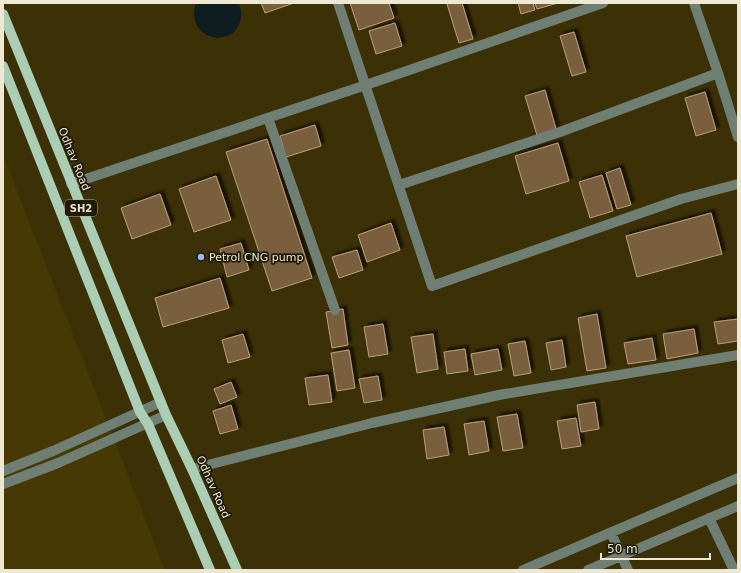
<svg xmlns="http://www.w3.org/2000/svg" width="741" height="573" font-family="'DejaVu Sans',sans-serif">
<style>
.built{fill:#473903}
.water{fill:#0d1d20}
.building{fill:#795f3d;stroke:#bb9f7b;filter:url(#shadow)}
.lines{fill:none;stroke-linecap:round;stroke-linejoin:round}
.minor{stroke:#6f7f73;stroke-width:10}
.major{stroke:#abcdb4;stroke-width:10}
.poi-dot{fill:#a0b3fd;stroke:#1e1908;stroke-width:1.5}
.labels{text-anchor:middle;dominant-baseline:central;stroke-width:3.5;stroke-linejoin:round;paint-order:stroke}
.shield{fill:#1e1908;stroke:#b0a995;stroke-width:1}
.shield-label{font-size:10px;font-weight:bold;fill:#eee7d1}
.street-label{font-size:11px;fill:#eee7d1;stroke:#1e1908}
.poi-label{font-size:11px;fill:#eee7d1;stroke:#1e1908;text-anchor:start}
</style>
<defs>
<filter id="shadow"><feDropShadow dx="3.5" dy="-3.5" stdDeviation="1" flood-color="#0009"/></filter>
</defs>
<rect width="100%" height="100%" fill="#3c3006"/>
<path class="built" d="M3,155L165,570H3Z"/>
<path class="water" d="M196,3H238C241,8 242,13 241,18C235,51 184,40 196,3Z"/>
<path class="building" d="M261,3H294L265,13Z
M350,3H389L394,18L359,30Z
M451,3H462L473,39L459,43L447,4Z
M518,3H533L535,10L521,14Z
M535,3H558L537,9Z
M395,23L402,46L376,54L369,31Z
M574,32L586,72L572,76L560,36Z
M545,90L556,129L537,135L525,96Z
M705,92L716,130L696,136L685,98Z
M315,125L321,146L286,157L280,136Z
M267,139L312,278L272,291L226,152Z
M558,143L569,181L526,194L515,156Z
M620,168L631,205L617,209L606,173Z
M602,175L613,211L590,218L579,182Z
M216,176L231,220L194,232L179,189Z
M160,194L171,225L132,239L121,208Z
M711,213L722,254L637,277L626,236Z
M391,223L400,250L367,262L358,235Z
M241,243L249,270L227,277L220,249Z
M357,250L363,270L339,278L332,257Z
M220,278L229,308L163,327L155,298Z
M343,309L348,345L332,348L326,312Z
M597,314L606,368L587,371L578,318Z
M738,319V341L718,344L714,322Z
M383,324L388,354L369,357L364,327Z
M694,329L698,353L667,359L663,334Z
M243,334L250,357L228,363L222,340Z
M433,334L438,369L417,373L411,337Z
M652,338L656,360L628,364L624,343Z
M562,340L566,367L551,370L546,343Z
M525,341L531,373L514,376L508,344Z
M465,349L468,371L447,374L444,352Z
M498,349L502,370L475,375L471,354Z
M349,350L355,388L337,391L331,353Z
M328,375L332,402L309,405L305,378Z
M378,376L382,400L364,403L359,379Z
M231,382L237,397L220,404L214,389Z
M595,402L599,429L581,432L577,405Z
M231,405L238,429L220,434L213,411Z
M517,414L523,448L503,451L497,417Z
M576,418L581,446L562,449L557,421Z
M484,421L489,451L469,455L464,424Z
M444,427L449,455L427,459L423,430Z"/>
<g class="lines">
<path class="minor" d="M338,3L432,286L681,199L738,184
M694,3L718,73L738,137
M268,118L335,310
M71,184L366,85L603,3
M399,185L560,132L718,73
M192,469L372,423L499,395L738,355
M3,471L53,451L161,402
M3,484L58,463L166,415
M709,518L734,570
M611,533L628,570
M523,570L738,478
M588,570L738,506"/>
<path class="major" d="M3,14L166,415L192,469L237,570
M3,66L140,412L148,424L210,570"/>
</g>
<circle class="poi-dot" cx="201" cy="257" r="4"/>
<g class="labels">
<rect class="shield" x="65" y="200" width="32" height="16" rx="3"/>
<g class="shield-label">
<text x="81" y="208">SH2</text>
</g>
<g class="street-label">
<text transform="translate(74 159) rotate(68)">Odhav Road</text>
<text transform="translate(213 487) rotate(66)">Odhav Road</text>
</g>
<g class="poi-label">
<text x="209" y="257">Petrol CNG pump</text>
</g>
</g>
<rect width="741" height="573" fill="none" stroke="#eee7d1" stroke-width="8"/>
<path d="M601 553v6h109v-6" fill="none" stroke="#eee7d1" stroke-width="2"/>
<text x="607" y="553" font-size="12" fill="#eee7d1" stroke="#1e1908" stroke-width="3" paint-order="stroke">50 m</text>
</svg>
